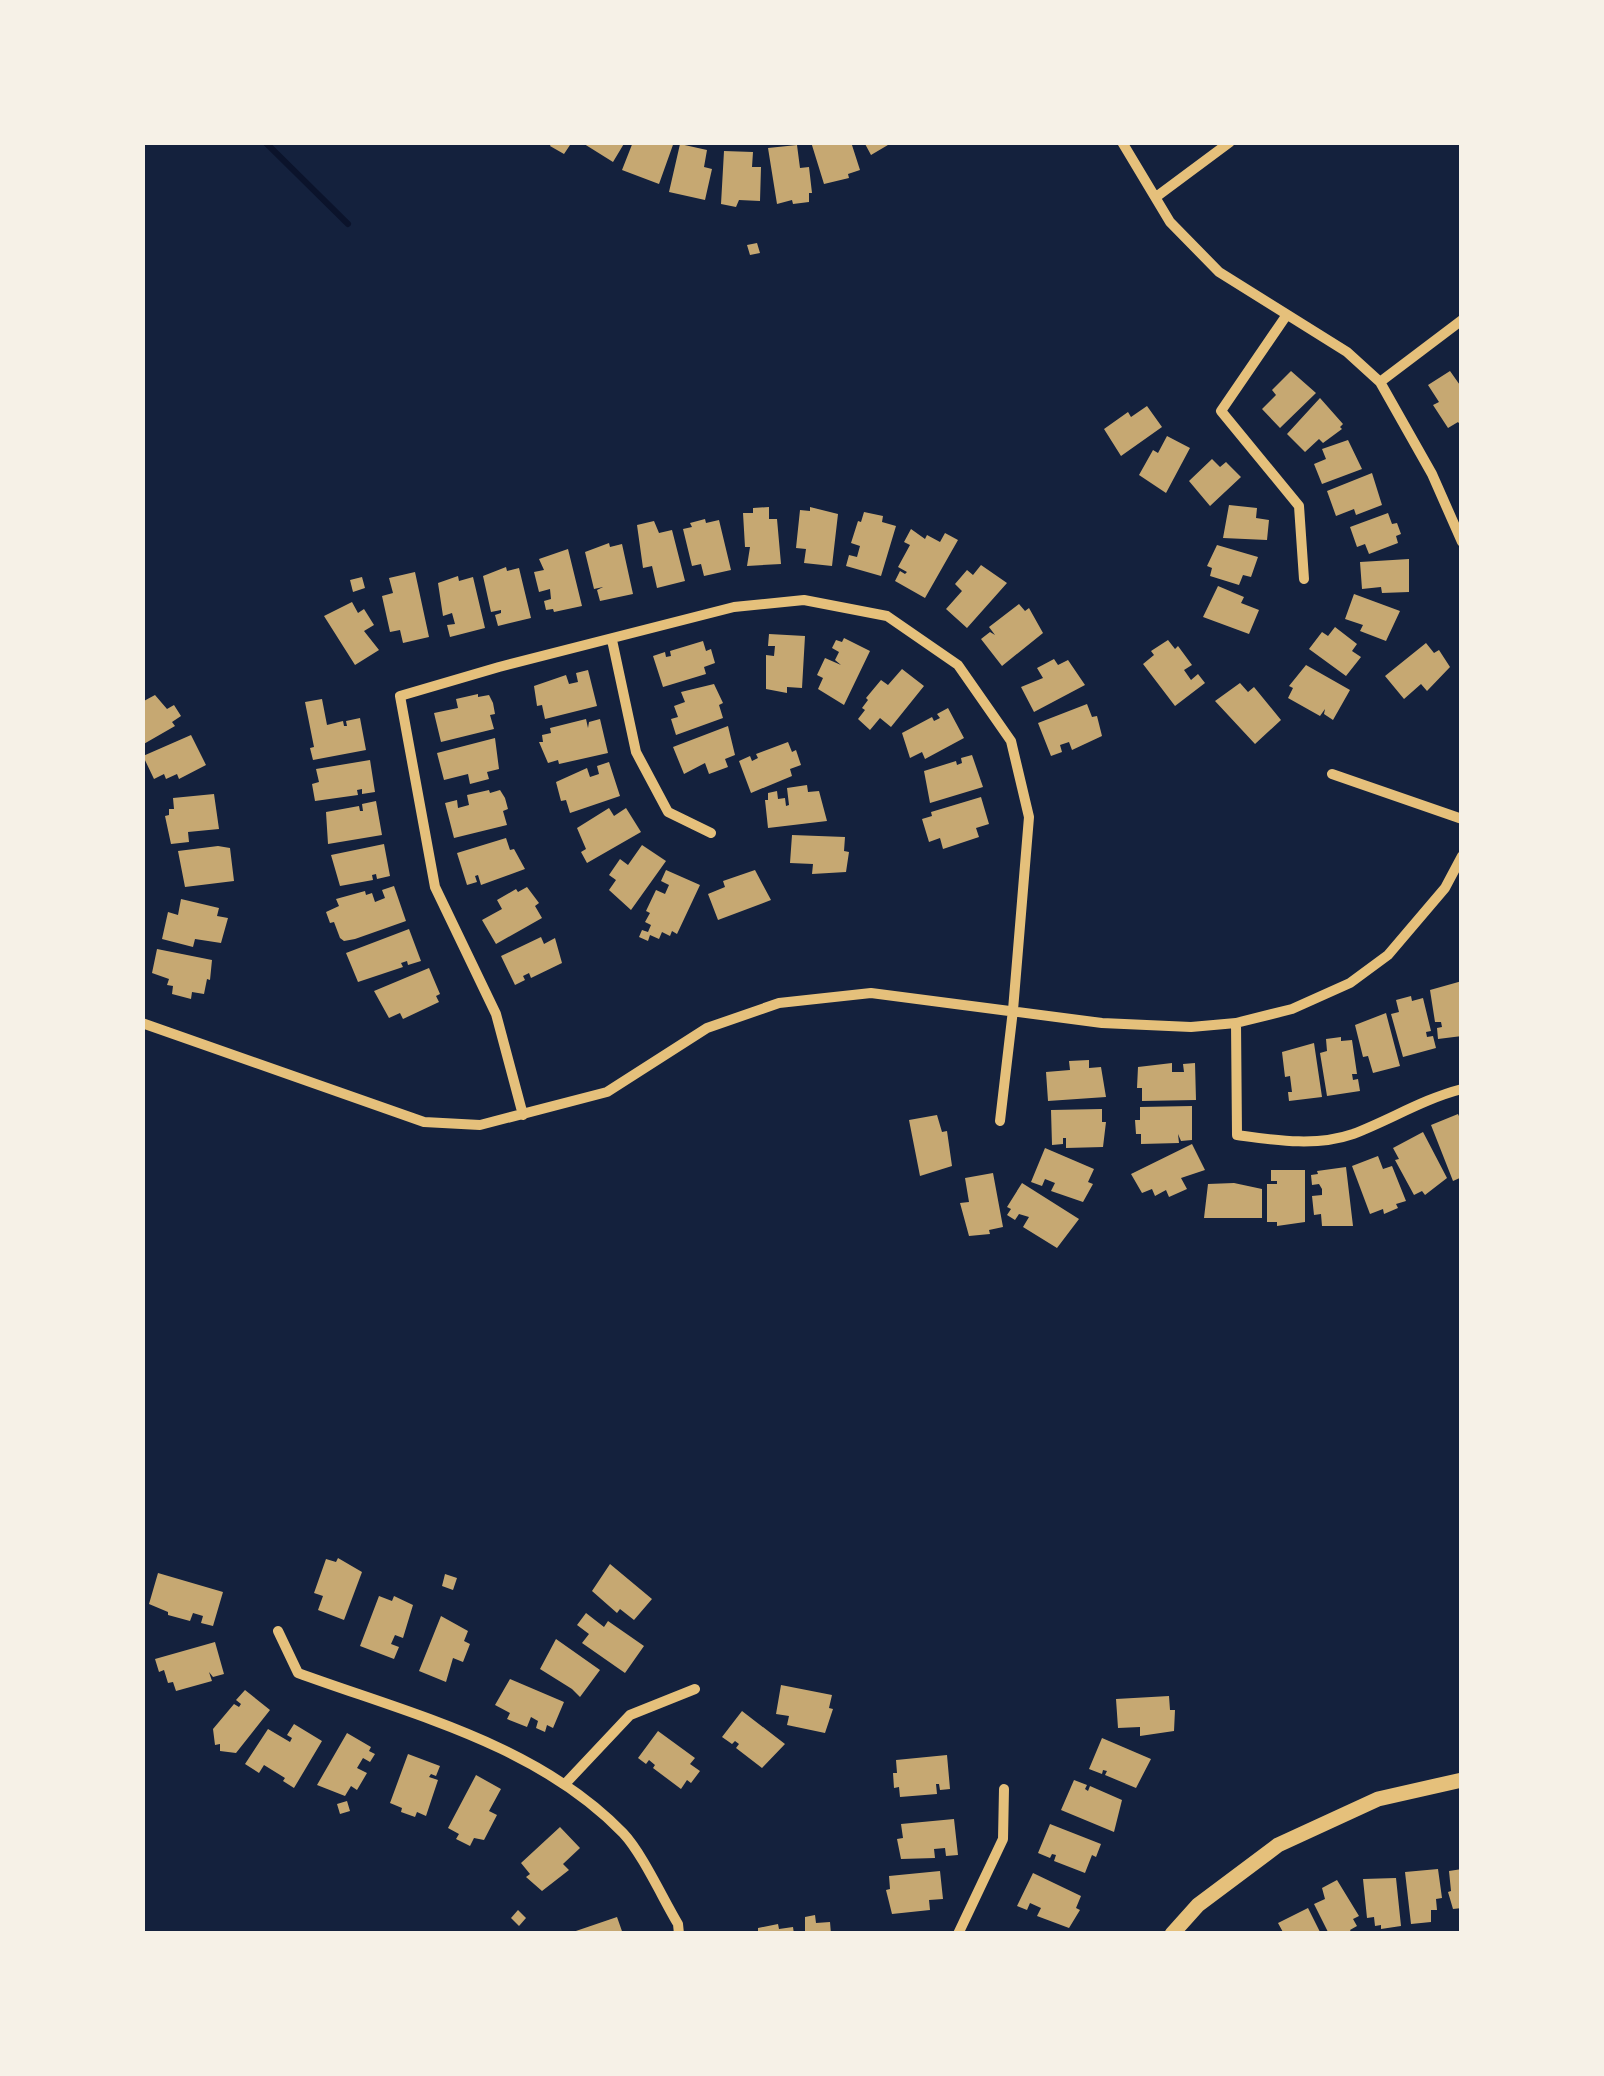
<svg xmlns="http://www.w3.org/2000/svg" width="1604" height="2076" font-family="'Archivo Narrow',sans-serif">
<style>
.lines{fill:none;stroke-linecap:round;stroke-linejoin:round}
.stream{stroke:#0b132b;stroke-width:6}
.building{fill:#c6a872}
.minor{stroke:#e5c07b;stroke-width:10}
.secondary{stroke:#e5c07b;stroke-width:15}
</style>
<rect width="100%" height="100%" fill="#14213d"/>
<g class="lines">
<path class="stream" d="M265,142L348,224"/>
</g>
<path class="building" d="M552,142H569L570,145L564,154L550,146Z
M581,142H625L613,162Z
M633,142H674L659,184L622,170Z
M811,142H851L860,170L848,174L849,178L824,184Z
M864,142H893L871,155Z
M680,144L707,150L704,167L712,169L705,200L669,192Z
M797,145L800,168L809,167L812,193H809V202L793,204L792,200L777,204L768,148Z
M724,151L753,152L752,167H761L760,201L739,200L736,207L721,204Z
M757,243L760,253L750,255L747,245Z
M1291,371L1316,393L1280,428L1262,409L1276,395L1272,390Z
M1450,371L1462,388V427L1458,422L1448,428L1433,405L1439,402L1428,385Z
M1320,398L1343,424L1340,427L1342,429L1323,443L1319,439L1305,452L1287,434Z
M1147,406L1162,427L1121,456L1104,429L1128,412L1131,417Z
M1167,436L1190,448L1166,493L1139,475L1153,450L1158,453Z
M1348,440L1362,469L1322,484L1314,464L1326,459L1322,449Z
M1212,459L1220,467L1226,462L1241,477L1210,506L1189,481Z
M1372,473L1382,505L1356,515L1354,509L1336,516L1327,491Z
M1229,505L1257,508L1256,518L1269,520L1267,540L1223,538Z
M769,507V519H777L781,564L747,566L750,547H745L743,513H753V508Z
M810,507L838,514L832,566L804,563L806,549L796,548L800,510L810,511Z
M864,512L883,516L882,522L896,526L881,576L846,566L849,555L857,557L860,546L851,543L858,521L861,522Z
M1388,513L1392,524L1397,523L1401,534L1396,536L1398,543L1369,554L1365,544L1357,547L1350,527Z
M705,519L706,523L719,520L731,570L704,576L701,564L692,566L683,529L692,527L690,523Z
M654,521L659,533L672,530L685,581L657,588L652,566L643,568L637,525Z
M911,529L925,539L927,535L940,542L945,533L958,540L925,598L895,581L900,571L905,574L907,572L898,567L910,545L904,542Z
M609,543L610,547L622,544L633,594L600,601L597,590L603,587L594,589L585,552Z
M1217,545L1258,557L1251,577L1243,575L1239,585L1210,576L1212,568L1207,566Z
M568,549L582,606L554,612L553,609L546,610L544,601L551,599L550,589L539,592L534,572L544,570L539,559Z
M1409,559V592L1382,593L1381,587L1362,589L1360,562Z
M981,565L1007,583L967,628L946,609L962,591L955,584L967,570L973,575Z
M506,567L507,571L519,568L531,618L498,626L495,615L501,613V610L491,612L483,576Z
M415,572L429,637L403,643L400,630L390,632L382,596L393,593L389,578Z
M458,576L459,581L473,577L485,628L450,637L447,625L455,624L452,613L443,616L438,583Z
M362,577L365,588L353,592L350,580Z
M1218,586L1244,597L1241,603L1259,610L1249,634L1203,617Z
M1354,594L1400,611L1386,641L1360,631L1363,625L1345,619Z
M352,602L358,613L364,609L374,625L364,631L379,650L355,665L324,616Z
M1019,604L1025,611L1029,608L1043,633L1002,666L981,639L990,632L995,635L989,627Z
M1335,627L1357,644L1352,651L1361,657L1346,676L1309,649L1322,632L1328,636Z
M769,634L805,636L802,688L787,687V693L766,689V655L774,656L775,646H768Z
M844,638L870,651L844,705L818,689L823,678L817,675L825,658L841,665L835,660L839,652L832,648L836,640L842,642Z
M1168,640L1175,649L1178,646L1192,665L1184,670L1191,680L1198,674L1205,683L1175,706L1143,664L1154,655L1151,651Z
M703,641L706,651L711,649L715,663L704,667L706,674L663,687L653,656L665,652L666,657L671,656L670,651Z
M1426,643L1434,653L1439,650L1450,667L1427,691L1421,684L1404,699L1385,676Z
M1054,659L1058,665L1068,660L1085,685L1034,712L1021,687L1043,678L1037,668Z
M1306,665L1350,690L1333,720L1324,714L1325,709L1320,716L1288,698L1293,688L1289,686Z
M902,669L924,686L891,727L880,718L870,730L858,719L865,710L862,708L868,700L866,698L881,680L888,685Z
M588,670L597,706L545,719L542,705L537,706L534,686L566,675L569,684L578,682L576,673Z
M1240,683L1248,692L1254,687L1281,720L1255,744L1215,701Z
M714,684L723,703L719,705L723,718L676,735L671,719L678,717L674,706L685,702L681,692Z
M478,694V697L489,695L493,703L495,714L490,715L494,729L441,742L434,713L458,708L456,699Z
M155,695L167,709L174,705L181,716L172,722L175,726L142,745V702Z
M322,699L327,725L343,721L344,726H347L346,721L360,718L366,750L313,760L310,748L314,747L305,702Z
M1087,704L1092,717L1097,716L1102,736L1072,750L1069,742L1060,745L1062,752L1051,756L1038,723Z
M948,708L964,738L925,759L922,752L910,758L902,733L932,717L934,721L940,718L937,714Z
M586,719L588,728L589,722L600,719L608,753L559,764L558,760L548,763L539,742H543L542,735L551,733L550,728Z
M728,726L735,755L725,759L728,767L709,774L705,763L684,774L673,747Z
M191,735L206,765L179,779L177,774L166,779L164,774L154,779L143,756Z
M495,738L499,769L487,772L489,779L470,784L468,774L444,780L437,753Z
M788,742L792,752L796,750L801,765L790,769L792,776L751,793L739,761L750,756L752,761L758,758L756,754Z
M972,755L983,787L930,803L924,771L956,761L957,765L962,763L961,758Z
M370,760L375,792L362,794V789L357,790L358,795L315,801L312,784L319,782L316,769Z
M609,762L620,796L570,813L566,800L561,801L556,782L587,768L590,777L599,774L597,766Z
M807,785L808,792L819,791L827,821L768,828L765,800H768V793L777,791L778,799L785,798L786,806L789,805L787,788Z
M489,790L490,793L500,790L505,798L508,809L503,811L507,825L454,838L445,803L457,800L458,808L469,805L467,795Z
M214,794L219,829L188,832L189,842L171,844L165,816L169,815V809H174L173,798Z
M981,797L989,824L976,828L979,837L943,849L940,838L929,842L922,819L932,816L931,812Z
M376,801L382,835L328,844L326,812L359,806L360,811H363L362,804Z
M609,808L614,816L626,808L641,832L587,863L581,852L586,849L577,828Z
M792,835L845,837L844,851L849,852L846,872L812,874L813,864L790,863Z
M506,838L510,850L514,849L525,869L481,885L478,875L475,876L477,882L467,885L457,853Z
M384,844L390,876L377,879L376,874L372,875L373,880L340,886L331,855Z
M642,845L666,861L631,910L609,890L616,880L609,875L620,859L628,865Z
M218,846L230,848L234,881L185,887L178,851Z
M666,870L700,885L677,934L672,931L670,936L662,932L659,939L650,935L648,941L639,937L642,930L648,932L651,925L645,922L650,913L646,911L656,890L665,894L669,885L661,881Z
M755,870L771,900L718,920L708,894L725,887L723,881Z
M394,886L406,921L355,939L344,941L340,938L334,922L330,923L326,912L339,906L336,899L365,891L366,895L372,893L375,902L385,898L382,890Z
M527,887L539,903L535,906L542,918L496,944L482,920L502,909L497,900L516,889L518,892Z
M181,899L219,908L217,916L228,918L221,943L195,939L193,947L162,939L168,912L178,915Z
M409,929L421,961L408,965L407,961L401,963L403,967L358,982L346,953Z
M541,937L544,944L555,938L562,963L531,978L529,973L523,976L525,980L515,985L501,956Z
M157,949L212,960L210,980L207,979L204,994L192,992L191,999L172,994L173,986L167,985L169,979L152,973Z
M429,968L440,994L436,996L439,1002L403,1019L400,1013L389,1018L374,991Z
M1462,981V1036L1438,1039L1437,1028L1442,1027L1441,1022H1435L1430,990Z
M1411,996L1412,1001L1423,998L1431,1031L1426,1032L1427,1037L1433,1036L1436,1048L1403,1057L1391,1014L1399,1012L1396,1000Z
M1386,1013L1400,1066L1373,1073L1368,1056L1363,1057L1355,1025Z
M1341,1037V1041L1352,1040L1357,1074H1352L1353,1080L1358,1079L1360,1091L1327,1096L1320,1053L1327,1051L1326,1039Z
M1314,1043L1322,1097L1289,1101L1288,1092H1292L1290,1076L1285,1077L1282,1052Z
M1089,1060V1068L1101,1067L1106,1097L1048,1101L1046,1072L1070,1070L1069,1061Z
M1172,1063V1072H1184L1183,1064L1195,1063L1196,1100L1142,1101V1088H1137L1138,1067Z
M1192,1106V1140L1181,1141L1178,1134L1179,1143L1141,1144V1134H1136L1135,1120H1140V1107Z
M1102,1109V1122H1106L1103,1147L1066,1148V1138H1063V1144L1052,1145L1051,1110Z
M1458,1114L1462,1123V1177L1453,1181L1431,1125Z
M937,1115L942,1132L947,1131L952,1166L920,1176L909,1120Z
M1423,1132L1447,1178L1425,1195L1422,1191L1414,1195L1395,1160L1399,1159L1393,1148Z
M1192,1144L1205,1170L1181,1178L1187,1189L1169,1197L1166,1190L1155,1196L1152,1189L1142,1193L1131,1174Z
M1045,1148L1094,1169L1088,1182L1093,1184L1083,1202L1051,1191L1055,1183L1045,1179L1042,1186L1031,1182Z
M1378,1156L1383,1169L1392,1166L1406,1201L1396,1204L1398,1208L1384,1214L1383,1209L1370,1214L1352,1166Z
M1346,1167L1353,1226H1322L1321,1214L1314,1215L1312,1196L1322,1195V1189L1319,1184L1312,1185L1311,1175L1318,1174L1317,1171Z
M1271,1170H1305V1222L1277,1226V1222H1267V1184H1277V1181H1271Z
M993,1173L1003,1227L989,1230L990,1234L969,1236L960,1203L969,1202L965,1178Z
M1022,1183L1079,1219L1057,1248L1023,1227L1029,1217L1019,1214L1015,1220L1007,1215L1011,1209L1007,1207Z
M1234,1183L1262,1189V1218H1204L1208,1184Z
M338,1558L362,1572L344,1620L318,1610L323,1596L314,1593L326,1559L336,1562Z
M610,1564L652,1599L634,1620L620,1609L617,1613L592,1591Z
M158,1573L223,1592L213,1626L201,1623L203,1616L193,1613L190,1621L168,1615V1612L149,1604Z
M445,1574L457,1578L453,1590L442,1586Z
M379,1596L392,1601L394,1596L413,1605L403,1638L395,1635L391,1644L399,1647L394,1659L360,1646Z
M586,1613L604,1627L608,1621L644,1646L625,1673L582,1643L589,1634L577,1625Z
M441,1616L468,1631L464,1641L470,1644L463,1662L453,1658L446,1682L419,1671Z
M556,1639L600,1670L580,1697L572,1689L540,1669Z
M215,1642L224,1674L213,1677L209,1672L212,1681L176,1691L173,1682L168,1683L164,1670L159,1672L155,1659Z
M510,1679L564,1702L553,1728L547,1725L545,1732L536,1728L538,1721L531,1717L527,1727L507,1719L510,1713L495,1705Z
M781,1685L832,1695L829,1708L833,1709L825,1733L787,1725L789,1716L776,1714Z
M245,1690L270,1710L236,1753L220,1751V1744L215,1745L213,1729L234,1704L239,1707L241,1704L236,1700Z
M1169,1696L1170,1710H1175L1174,1731L1140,1736V1727L1118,1728L1116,1699Z
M742,1711L785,1744L762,1768L736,1748L739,1744L735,1741L732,1744L722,1737Z
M294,1724L322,1741L294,1788L283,1781L285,1778L264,1765L259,1773L245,1764L268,1729L290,1742L292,1738L287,1735Z
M658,1731L695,1758L690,1764L700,1771L691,1783L687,1780L681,1789L653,1768L655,1765L649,1760L646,1764L638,1758Z
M347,1733L371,1747L369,1751L375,1754L370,1762L363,1758L357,1768L367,1773L357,1790L351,1786L345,1796L317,1785Z
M1102,1738L1151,1759L1136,1788L1105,1775L1107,1771L1103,1770L1102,1774L1089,1769Z
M408,1754L440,1766L436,1776L431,1774L429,1777L438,1780L426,1816L417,1812L415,1817L401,1812L402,1808L390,1803Z
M947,1755L950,1789L940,1790L939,1784H936L937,1794L900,1797L899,1787L894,1788L893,1773H897L896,1760Z
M476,1775L501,1789L489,1811L497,1815L484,1840L474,1838L470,1846L456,1839L459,1834L448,1828Z
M1074,1780L1087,1785L1085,1789L1088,1791L1090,1786L1122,1800L1114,1832L1061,1810Z
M347,1801L350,1811L340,1814L337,1804Z
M954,1819L958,1855L946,1856L945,1848L934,1849L935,1858L901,1859L897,1839L903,1838L901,1824Z
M1050,1824L1101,1844L1096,1857L1092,1855L1085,1873L1054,1861L1056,1855L1052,1854L1050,1858L1038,1853Z
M560,1827L580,1848L563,1864L569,1870L542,1891L526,1877L530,1874L521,1863Z
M1438,1869L1442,1898L1436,1899L1437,1910H1431V1922L1411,1924L1405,1872Z
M1462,1869V1908L1453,1909L1448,1892L1451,1891L1449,1871Z
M940,1871L943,1899L929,1900L930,1910L892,1914L886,1890L890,1889L889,1876Z
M1033,1873L1081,1896L1076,1908L1080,1910L1069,1928L1037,1916L1041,1908L1030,1903L1027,1910L1017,1906Z
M1396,1878L1401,1926L1381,1929V1925L1375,1926L1374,1917L1367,1918L1363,1879Z
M1337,1880L1359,1916L1353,1919L1357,1926L1350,1930L1352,1934H1329L1314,1904L1325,1899L1322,1888Z
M1308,1908L1321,1934H1284L1278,1923Z
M518,1910L526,1918L519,1926L511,1918Z
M815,1915L816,1923L830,1922L831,1934H805V1917Z
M617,1917L623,1934H570V1933Z
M778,1924L779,1929L793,1927L794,1934H758V1928Z"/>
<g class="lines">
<path class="minor" d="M1122,142L1170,222L1219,272L1347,352L1380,382L1432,474L1462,542
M1156,197L1230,142
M1286,316L1221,411L1299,506L1304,579
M1380,382L1462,320
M612,640L636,752L668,812L711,833
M1332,774L1462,819
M142,1023L424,1122L480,1125L607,1092L707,1028L779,1003L871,993L1102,1023L1191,1027L1236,1023L1292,1009L1350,983L1388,955L1445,888L1462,856
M1236,1023L1237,1135C1274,1140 1316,1147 1353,1134C1390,1120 1423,1099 1462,1089
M523,1115L496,1014L435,887L400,696L499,667L734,607L804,600L887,616L958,665L1011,741L1029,817L1013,1010L1000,1121
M278,1631L298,1673C410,1714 537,1744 623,1833C642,1853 663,1899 678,1924L679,1934
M565,1784L630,1715L695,1689
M958,1934L1003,1839L1004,1789"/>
<path class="secondary" d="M1172,1934L1198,1905L1278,1845L1378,1799L1462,1780"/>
</g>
<rect width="1604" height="2076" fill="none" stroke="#f6f1e7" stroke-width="290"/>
</svg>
